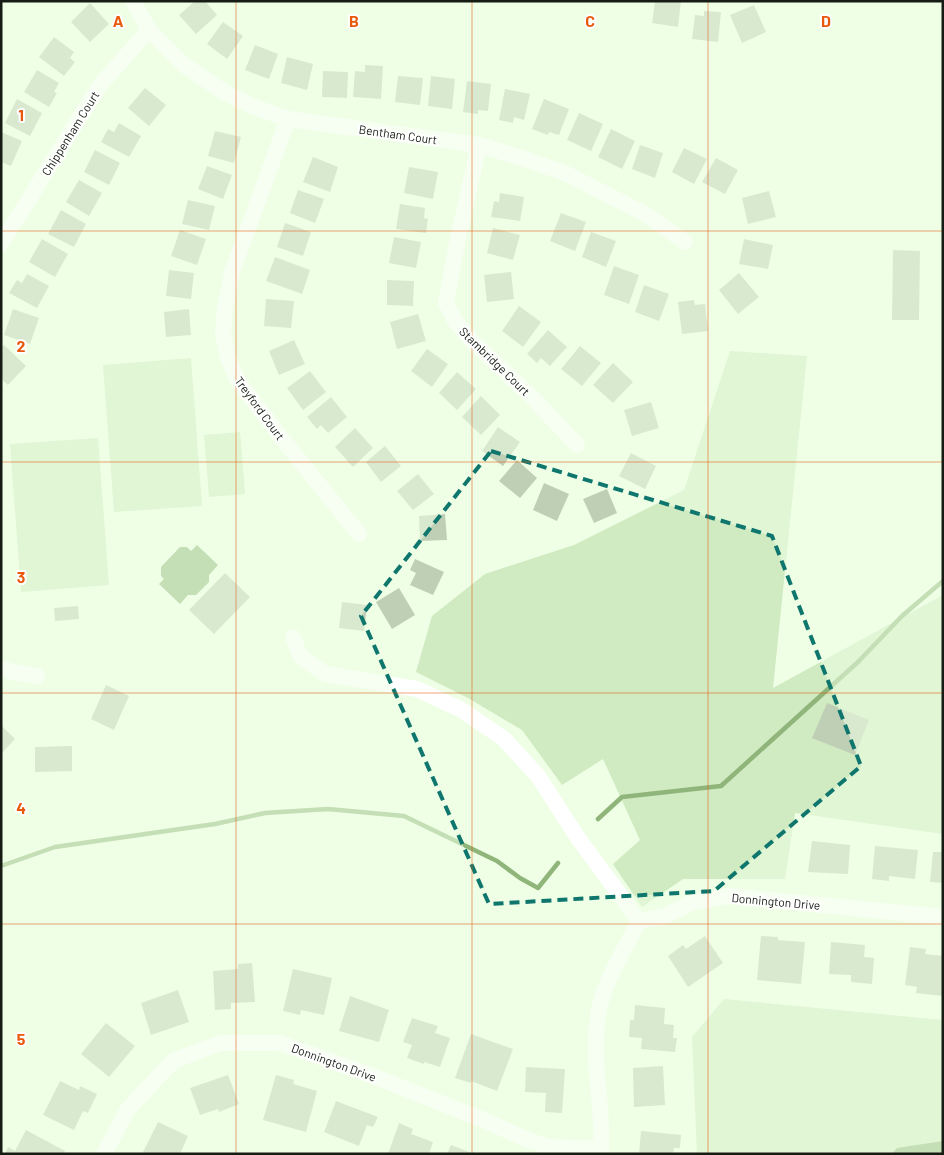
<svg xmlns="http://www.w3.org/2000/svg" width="944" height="1155" font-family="Barlow,sans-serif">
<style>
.green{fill:#d0eac1}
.water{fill:#90b57b}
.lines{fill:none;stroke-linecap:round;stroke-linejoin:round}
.stream{stroke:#90b57b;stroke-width:4.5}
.building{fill:#bfcfb6}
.minor{stroke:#fff;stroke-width:16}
.marked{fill:none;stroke:#0f766e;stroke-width:4;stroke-dasharray:10 6;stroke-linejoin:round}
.grid{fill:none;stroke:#e8590c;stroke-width:1;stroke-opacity:0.55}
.labels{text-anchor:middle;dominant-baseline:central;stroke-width:4;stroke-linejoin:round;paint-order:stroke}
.street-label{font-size:12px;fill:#161c13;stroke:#fff}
.grid-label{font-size:16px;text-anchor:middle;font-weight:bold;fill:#e8590c;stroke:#fff;stroke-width:4;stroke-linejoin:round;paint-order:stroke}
</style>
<rect width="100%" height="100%" fill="#eeffe5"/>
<path class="green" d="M730,351L807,356L773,688L943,595V834L795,813L785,879H683L642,907L613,864L640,840L603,759L562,785L522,730L468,698L416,672L432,616L485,574L574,545L684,490Z
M191,358L202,506L114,512L103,365Z
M240,432L245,494L209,497L204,435Z
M98,438L109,585L21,592L10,444Z
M724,999L943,1020V1154H697L692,1037Z"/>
<path class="water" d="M197,545L218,565L209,575V582L196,595H188L180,604L159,584L164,579L161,576V567L180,547H187L191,551Z
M943,1141V1154H892L897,1148Z"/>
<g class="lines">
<path class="stream" d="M598,819L622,797L721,786L858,662L902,616L943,581
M1,866L55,847L215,824L265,813L328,809L404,816L497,861L520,878L538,888L558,863"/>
</g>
<path class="building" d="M195,1H205L217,15L196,34L179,15Z
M655,1H681L678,27L652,23Z
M90,3L109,24L90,42L71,22Z
M754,5L766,32L742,43L730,15Z
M704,11L721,12L718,42L692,39L695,15L704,16Z
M223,22L243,36L227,59L207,44Z
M54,37L74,52L70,58L75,62L64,76L39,57Z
M255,45L278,54L269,79L245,70Z
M287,57L313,64L307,90L281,83Z
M365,65L383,66L381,99L353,97L355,71L365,72Z
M37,70L59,83L54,92L57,93L49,107L24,92Z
M323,71L348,72L347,98L322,97Z
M398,76L423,78L420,105L395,102Z
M431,76L455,79L452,109L428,106Z
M467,81L491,84L488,111L478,110V114L463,112Z
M145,88L166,105L149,126L128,108Z
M505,89L530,94L524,120L514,117L513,123L499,120Z
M17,99L42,113L30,136L5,123Z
M544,99L569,109L559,135L549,132L548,135L532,129Z
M579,113L603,124L591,151L567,140Z
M119,123L141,136L129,157L101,142L108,129L114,132Z
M611,129L635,141L622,169L598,157Z
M215,131L241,137L234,163L208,156Z
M1,132L22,141L11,166L1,162Z
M640,145L663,153L655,178L632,169Z
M684,148L707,159L694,184L672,172Z
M95,150L120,163L109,185L84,172Z
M313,157L338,167L330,192L303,182Z
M716,158L738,170L725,194L702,182Z
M207,166L232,175L223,199L198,189Z
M409,167L438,172L433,199L404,193Z
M79,180L102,193L89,216L66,202Z
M298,190L324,199L315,223L290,213Z
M769,191L776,217L748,224L742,198Z
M500,193L524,197L520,221L491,217L494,201L499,202Z
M188,200L215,206L209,230L182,224Z
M400,204L425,208L424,218L428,219L426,233L396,229Z
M61,210L86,224L74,247L48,234Z
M561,213L586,222L575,251L550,241Z
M285,223L311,232L303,256L277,247Z
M493,228L520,235L513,260L487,253Z
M180,230L206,239L197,265L171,256Z
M591,232L616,241L606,267L582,257Z
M394,237L421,242L416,268L389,263Z
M42,239L68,254L55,277L29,262Z
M744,239L773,245L768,269L739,264Z
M893,250L920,251L919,320H892Z
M275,257L310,270L302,294L266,281Z
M614,266L639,275L629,304L604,295Z
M169,270L194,273L191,299L166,296Z
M511,272L514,299L487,302L484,275Z
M739,273L759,297L738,314L719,290Z
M27,274L49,286L37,308L9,293L17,280L22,283Z
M387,280L414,281L413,306L387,305Z
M644,285L669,294L659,321L635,312Z
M266,299L294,301L291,328L264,326Z
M694,300L695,305L705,304L708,331L682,334L678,302Z
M519,306L541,322L523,347L502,331Z
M13,309L39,318L30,344L4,335Z
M189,309L191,335L166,337L164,312Z
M418,314L426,341L397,349L390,322Z
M548,330L567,347L550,366L541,358L537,363L527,354Z
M294,340L305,364L279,375L269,351Z
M4,345L26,366L8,385L1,379V348Z
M580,346L601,363L582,386L561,369Z
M427,349L448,364L432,387L411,371Z
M613,363L633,382L613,403L593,385Z
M310,371L326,392L303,410L287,388Z
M457,372L476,389L457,410L439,393Z
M481,396L500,415L481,435L462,417Z
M331,397L347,417L328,433L321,425L317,429L307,417Z
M651,402L659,428L632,436L624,410Z
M498,427L520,442L503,466L482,451Z
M355,428L373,448L353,467L335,447Z
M385,446L401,466L381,482L366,462Z
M631,453L656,466L645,489L619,476Z
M517,460L537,478L520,498L499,481Z
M418,474L434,494L413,510L397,491Z
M544,483L569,494L557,521L533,510Z
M607,489L617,513L594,523L583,499Z
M445,514L447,540L420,541L419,516Z
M415,559L444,572L433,595L410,585L416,573L410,570Z
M225,573L250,597L214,634L189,610Z
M399,588L415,615L392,629L376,602Z
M342,602L367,605L364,631L339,628Z
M78,606L79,619L55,621L54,608Z
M106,685L129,696L114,730L91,719Z
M827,703L869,720L855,755L812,738Z
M1,725L15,739L1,754Z
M72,746V771L35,772V747Z
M812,841L850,845L848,874L808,872Z
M875,846L918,850L915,879L889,876V881L872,879Z
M933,852H943V883L930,882Z
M705,936L723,963L688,987L668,956L683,945L686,949Z
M761,936L778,937V940L805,942L801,984L757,980Z
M831,942L865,945L864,957L874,958L872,984L851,982V975L829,974Z
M910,947L926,949L925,954L943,956V996L916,993L917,987L905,985Z
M252,963L255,1002L231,1003V1009L215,1010L213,971L238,969V964Z
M293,969L332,978L324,1015L301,1010L300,1015L283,1011Z
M178,990L189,1022L151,1035L141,1003Z
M350,996L389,1010L379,1042L339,1031Z
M635,1005L665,1008L664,1024L674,1025L673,1038H677L675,1052L641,1049L642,1038L629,1037L630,1020H634Z
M412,1018L438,1026L435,1033L450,1038L440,1067L424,1062V1064L407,1058L412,1045L403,1042Z
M106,1023L135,1046L109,1077L81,1054Z
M471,1034L513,1049L497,1091L471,1081V1083L455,1078Z
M663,1066L665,1105L634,1107L633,1068Z
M526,1067L565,1069L562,1113L545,1112L546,1093L525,1092Z
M228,1075L239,1104L219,1112L218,1109L200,1115L190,1088Z
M276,1075L294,1080L293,1084L317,1091L306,1132L263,1120Z
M60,1081L79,1090L80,1086L97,1094L88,1113L83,1111L74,1130L43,1115Z
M336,1101L378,1117L373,1127L367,1125L359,1146L324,1132Z
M158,1122L188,1136L180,1154H142Z
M399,1123L413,1129L411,1134L433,1142L429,1154H388Z
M26,1130L65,1151L64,1154H5L8,1147L15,1151Z
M641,1131L681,1135L680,1148H674L673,1154H639Z
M451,1145L469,1152L468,1154H447Z"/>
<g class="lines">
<path class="minor" d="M133,1L149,30L184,65L224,92L254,107L288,119L479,145L528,160L567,174L645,214L685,242
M288,119L232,272L225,308L223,333L228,358L238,381L284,441L359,534
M479,145L457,243L446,303L455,321L472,341L532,397L577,445
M1,244L100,85L149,30
M293,637L300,656L325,674L417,689L462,710L504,739L538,776L578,838L639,921
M1,668L13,672L37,676
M104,1154L128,1109L173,1061L220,1043H279L368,1074L486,1121L528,1140L550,1147L601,1149
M601,1154C604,1108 591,1062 598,1016C602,984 625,949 639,921L665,916L691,903L728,896L943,917"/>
</g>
<path d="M0 0H944V1155H0ZM491,451L772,536L861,766L714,891L489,904L361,616Z" fill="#eeffe5" fill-opacity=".55" fill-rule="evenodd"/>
<path class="marked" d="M491,451L772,536L861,766L714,891L489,904L361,616Z"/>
<path class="grid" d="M236,1V1154M472,1V1154M708,1V1154M1,231H943M1,462H943M1,693H943M1,924H943"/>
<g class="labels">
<g class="street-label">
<text transform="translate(70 133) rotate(-58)">Chippenham Court</text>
<text transform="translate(398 134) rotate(8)">Bentham Court</text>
<text transform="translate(495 361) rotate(44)">Stambridge Court</text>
<text transform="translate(260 408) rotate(54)">Treyford Court</text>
<text transform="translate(776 901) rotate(5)">Donnington Drive</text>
<text transform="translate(334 1062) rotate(20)">Donnington Drive</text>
</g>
</g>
<g class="grid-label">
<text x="118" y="27">A</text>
<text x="354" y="27">B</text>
<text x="590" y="27">C</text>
<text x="826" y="27">D</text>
<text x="21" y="121">1</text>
<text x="21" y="352">2</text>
<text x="21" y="583">3</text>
<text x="21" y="814">4</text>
<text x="21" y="1045">5</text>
</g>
<rect width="944" height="1155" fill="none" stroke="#161c13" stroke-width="5"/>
</svg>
